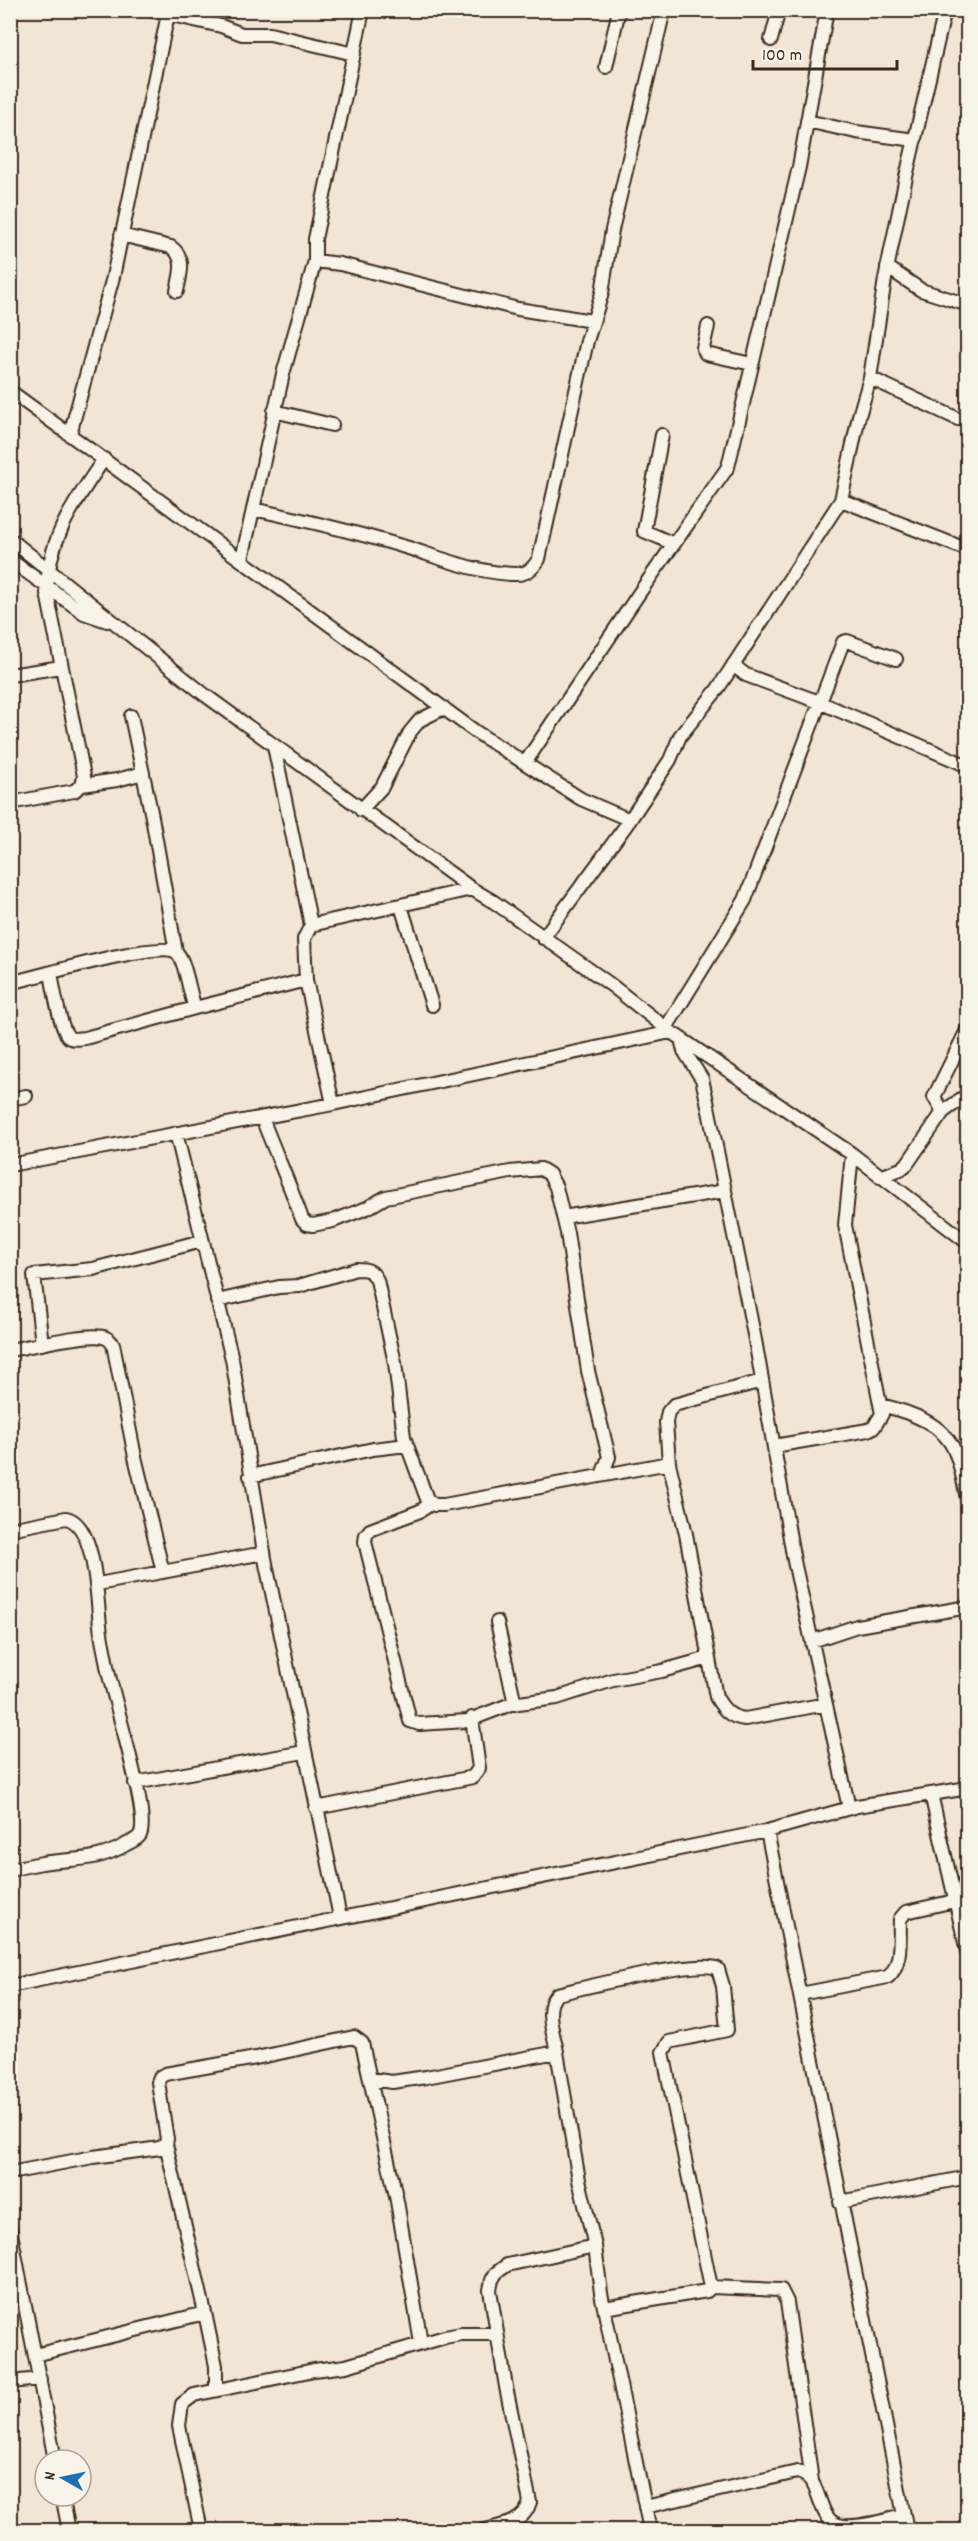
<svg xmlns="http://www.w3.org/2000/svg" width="978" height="2541" font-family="Dekko,sans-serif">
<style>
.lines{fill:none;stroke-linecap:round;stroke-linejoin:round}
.street-casing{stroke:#3b2a1e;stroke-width:16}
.street{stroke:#f7f3e8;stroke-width:12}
</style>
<rect width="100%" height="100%" fill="#f1e5d5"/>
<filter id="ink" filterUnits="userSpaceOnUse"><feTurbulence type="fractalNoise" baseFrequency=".0167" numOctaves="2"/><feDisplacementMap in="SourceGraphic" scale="12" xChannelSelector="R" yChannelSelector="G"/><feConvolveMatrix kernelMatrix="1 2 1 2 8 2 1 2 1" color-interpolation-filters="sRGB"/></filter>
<g filter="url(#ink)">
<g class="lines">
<defs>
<path id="street" d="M149,10L221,26L242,34H270L354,54
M771,40L779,10
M606,67L619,10
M807,121L856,132L915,140
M121,235L171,247C187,258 180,275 177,291
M315,261L340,264L518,309L592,321
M887,267L921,290L968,305
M708,326L703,348L706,354L752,364
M870,378L958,419
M10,391L476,732L581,799L630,820
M274,411L332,425
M70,434L113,277L168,14
M662,435L644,531L674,544
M841,500L859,416L870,378L885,279L906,177L945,10
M253,509C304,520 355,532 405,547C441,558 479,574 517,574C528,574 534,567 539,559L587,341L602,293L612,230L664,10
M10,539L205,695L472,889L494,902L611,985L671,1032L852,1154L968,1243
M242,559L283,374L315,261V239L363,10
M10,560L84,613L107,621
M733,665L746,675L819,702L968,766
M10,675L61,667
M131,716L152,817L176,952
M274,746L311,925
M525,763L640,592L728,467L799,167L827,10
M82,785L117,780L143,773
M10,803L74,791L82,785L84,776L47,593C47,539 75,502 104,459
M361,810L382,787L410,732L420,720L444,708
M401,906L432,1005
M543,938L627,824L670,760L680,736L717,690L841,500L968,550
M51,973C53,984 61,1035 70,1038C74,1040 80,1038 85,1038L195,1008
M10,983C36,977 159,940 176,952C185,958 190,996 195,1008L306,980
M666,1028L745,900L843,642L847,641L896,659
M681,1039L684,1051L702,1079L707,1101L755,1340L794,1561L849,1808
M10,1099L26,1096
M333,1104L306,980L304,939L311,925L472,889
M943,1112L934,1097L968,1028
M262,1118C275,1152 290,1185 302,1219L307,1224L313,1225L333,1221L367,1208L386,1197L510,1172L541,1169L549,1174L556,1187L567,1233L588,1371L609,1457L602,1475
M176,1133L232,1359L266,1564L340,1917
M10,1165L333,1104L671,1032
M880,1177L901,1169L907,1164L943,1112L968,1094
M563,1217L725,1191
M217,1301L279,1287L299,1286L356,1269C367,1269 372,1270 377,1280L395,1363L404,1437L427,1499L434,1505H444L669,1463
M42,1344L34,1275L93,1269L202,1241
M10,1350C29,1347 91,1331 106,1338C109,1339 111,1342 113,1344L135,1457L163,1572
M762,1381L674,1405L668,1412L666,1422L669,1463L686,1534L716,1697C724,1710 729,1717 745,1719L826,1704
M881,1405C909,1412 944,1423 955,1452C962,1467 964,1486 968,1503
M774,1446L868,1430L874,1427L882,1414L845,1225L852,1154
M250,1476L373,1449L407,1445
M432,1503L420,1511L370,1530L366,1535L365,1542L410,1721L419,1724L467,1721L511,1704L557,1698L613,1680L662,1671L709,1658
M10,1529L66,1518C96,1524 97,1600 100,1625C101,1639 105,1652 107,1666C112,1695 151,1816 140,1835C137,1840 130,1842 125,1845C96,1862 74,1858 42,1863C31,1865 21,1867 10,1870
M98,1584L264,1553
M497,1622L515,1704
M812,1641L857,1626L968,1607
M135,1783L304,1752
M931,1794L968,1956
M316,1808L473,1777L479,1768L472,1718
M767,1831L907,2530
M10,1986L767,1831L857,1806L968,1788
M800,1994L888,1977C903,1964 899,1938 900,1919L906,1912L968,1898
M557,2052L579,2180L595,2246L601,2293L650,2530
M370,2079L392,2082L426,2077L557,2052C554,2034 543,2008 557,1994C583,1988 701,1958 718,1969L723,1986L727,2030L669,2042L663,2052L711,2287L707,2291L604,2308
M166,2144L205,2313L216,2366V2390
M10,2173L93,2157L160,2148L166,2144L167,2139L158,2082L160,2077L165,2074L256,2058L354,2037L362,2043L397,2201L421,2343
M840,2202L968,2177
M10,2228L55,2460
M711,2287L781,2290L787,2302L812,2481
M35,2355L205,2313
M10,2382L40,2379
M62,2496L69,2530
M645,2507L797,2472C824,2477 815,2519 839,2525C854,2530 888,2519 904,2516
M201,2530L179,2426L182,2404L194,2395L314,2370L346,2366L445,2337L461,2334H496
M485,2530C504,2525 524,2523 530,2502L506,2387L490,2290L492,2280L496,2273L507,2265L595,2246"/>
</defs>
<use href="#street" class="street-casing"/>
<use href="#street" class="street"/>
</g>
</g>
<rect width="978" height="2541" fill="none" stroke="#f7f3e8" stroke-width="36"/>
<rect x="18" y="18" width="942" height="2505" fill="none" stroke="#3b2a1e" stroke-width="2" filter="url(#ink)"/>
<g transform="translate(63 2478) rotate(279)"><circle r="28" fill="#f7f3e8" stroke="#aca397" stroke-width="1.5"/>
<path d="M0-4.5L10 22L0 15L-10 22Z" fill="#1f6fb2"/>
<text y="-9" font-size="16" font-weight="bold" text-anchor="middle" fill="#3b2a1e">N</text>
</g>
<path d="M753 60v9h144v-9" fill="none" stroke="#3b2a1e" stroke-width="3"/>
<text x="762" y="60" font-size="18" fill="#3b2a1e" stroke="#f7f3e8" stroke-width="4.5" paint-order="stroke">100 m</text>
</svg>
